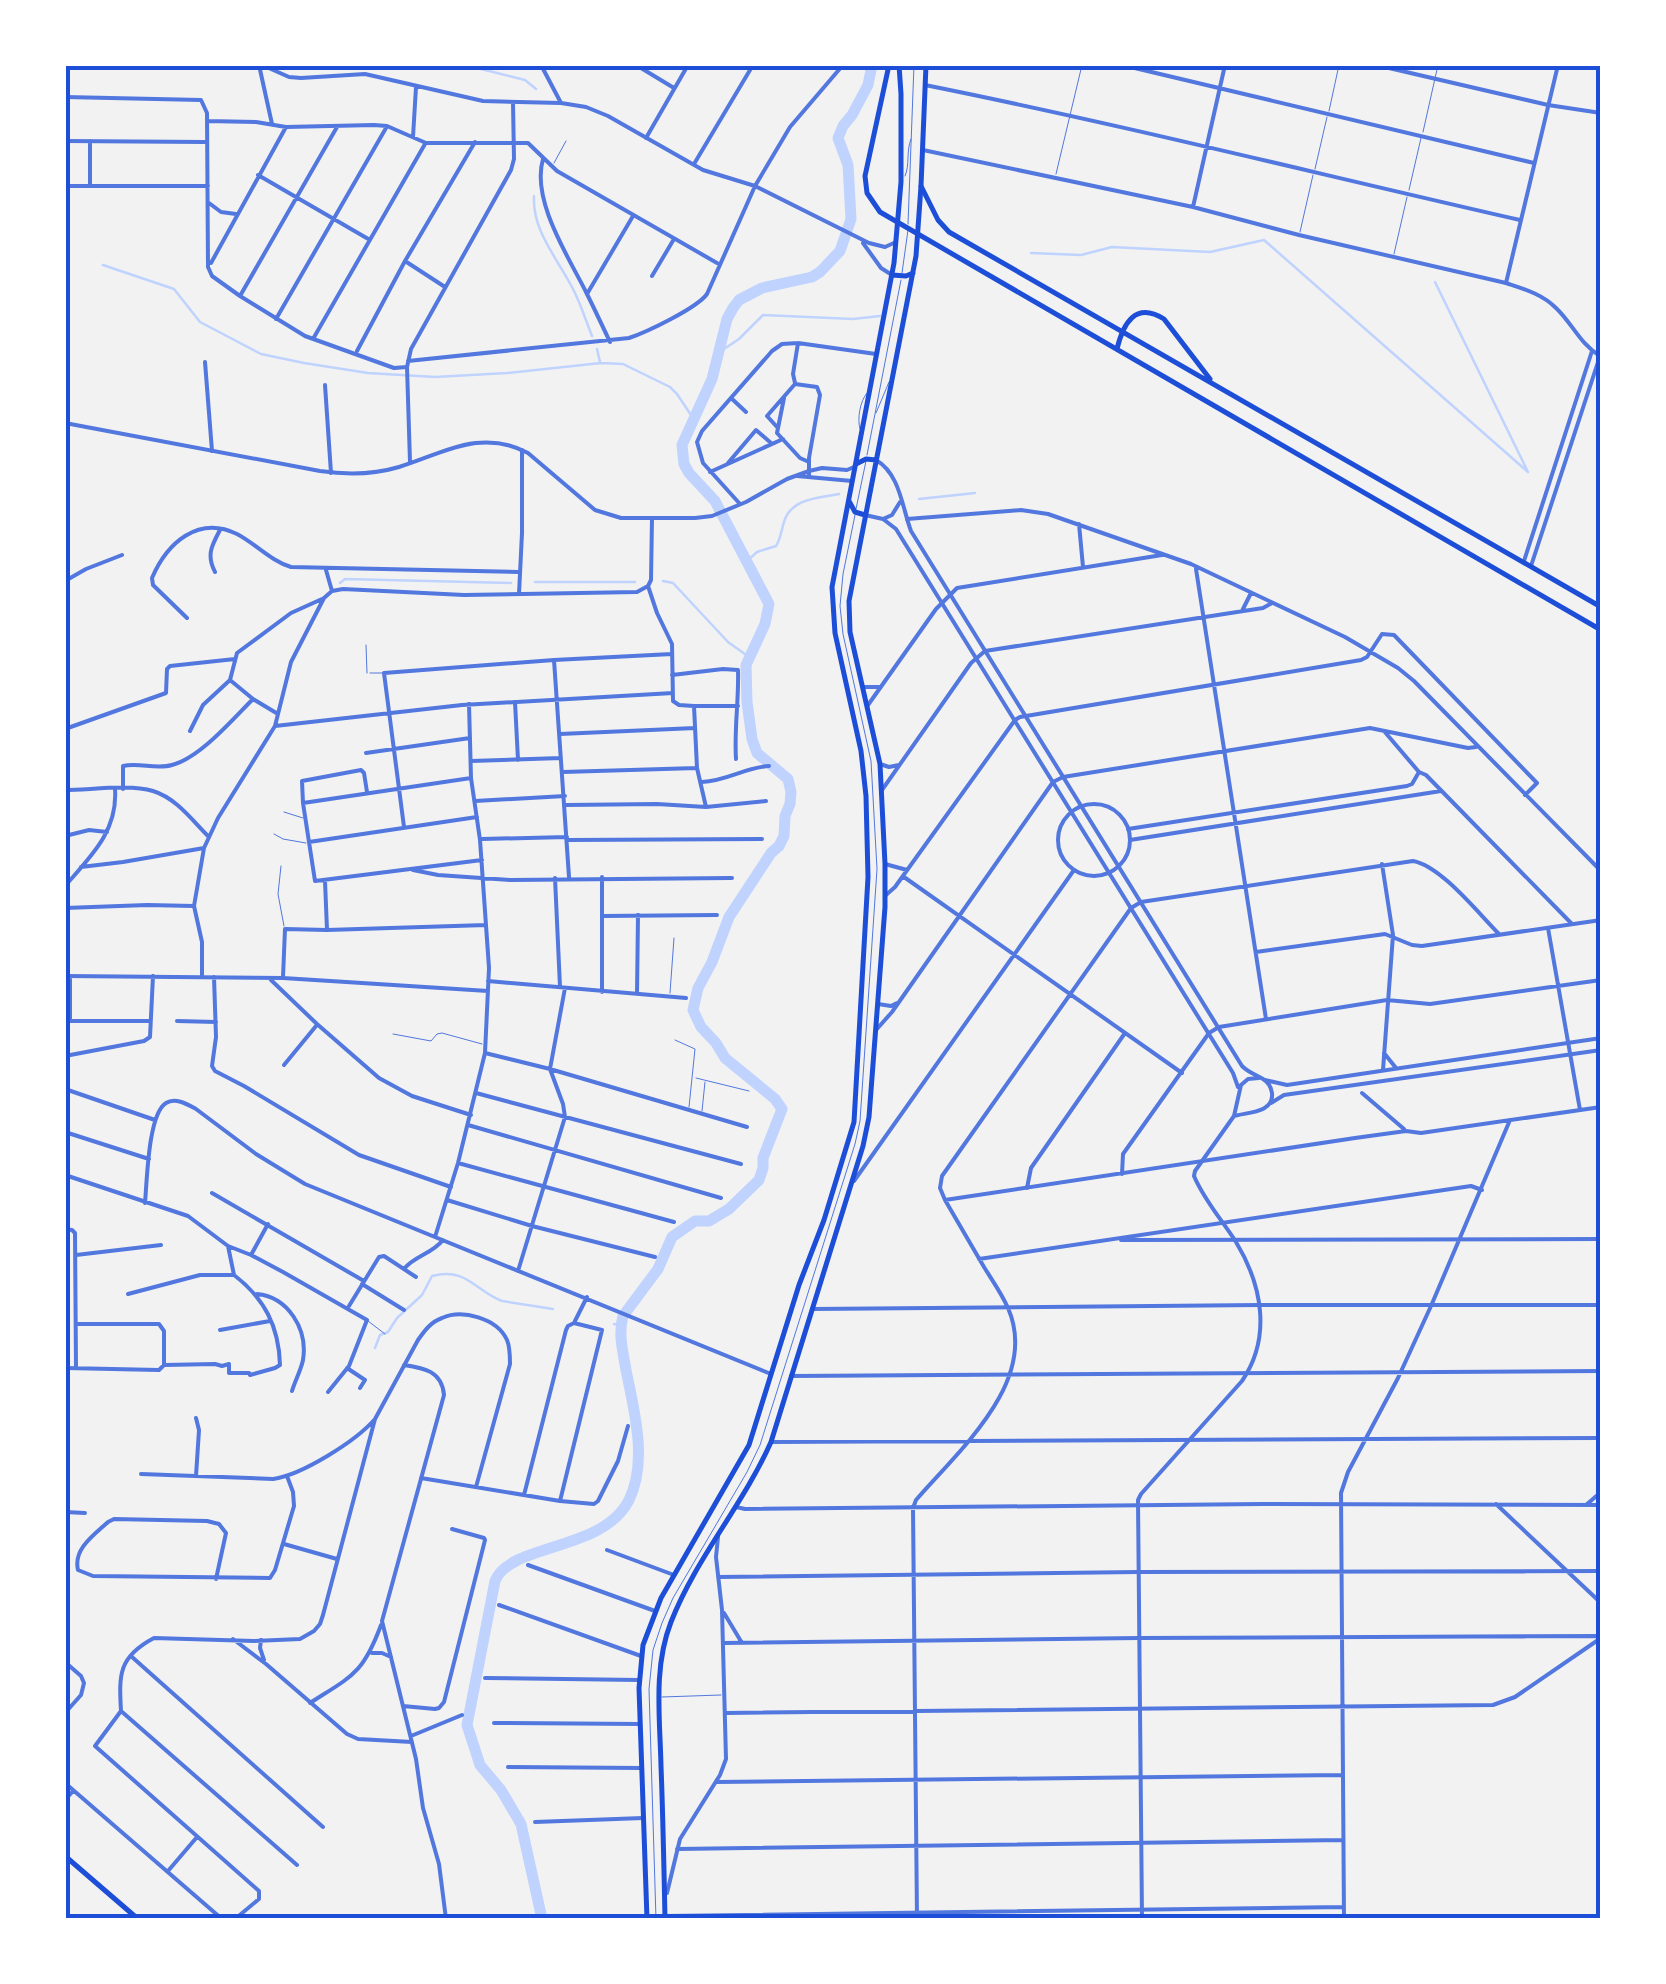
<svg xmlns="http://www.w3.org/2000/svg" width="1666" height="1984" font-family="'Source Sans 3',sans-serif">
<style>
.lines{fill:none;stroke-linecap:round;stroke-linejoin:round}
.stream{stroke:#bfd3fe;stroke-width:2.5}
.river{stroke:#bfd3fe;stroke-width:11}
.service{stroke:#5277de;stroke-width:1}
.minor{stroke:#5277de;stroke-width:4}
.tertiary{stroke:#5277de;stroke-width:4}
.secondary{stroke:#1d4ed8;stroke-width:5}
.primary{stroke:#1d4ed8;stroke-width:5}
.trunk{stroke:#1d4ed8;stroke-width:5}
.neatline{fill:none;stroke:#1d4ed8;stroke-width:4}
</style>
<rect width="100%" height="100%" fill="#f2f2f2"/>
<g class="lines">
<path class="stream" d="M465,65L525,80L536,89
M534,196C532,232 559,260 574,291C581,305 586,321 592,336
M1031,253L1081,255L1112,247L1210,252L1264,240L1528,472L1435,282
M103,265L174,289L200,322L261,354L304,363L368,373L435,377L507,373L601,363L623,364L670,387L677,394L693,418
M597,349L600,362
M721,351L739,339L763,315L853,319L880,316
M919,499L975,493
M747,561L757,552L776,546C781,538 781,531 784,522C791,498 818,498 839,494
M663,581L673,583L728,642L749,657
M535,582H635
M340,583L345,579L511,583
M614,1324L620,1325
M375,1348L380,1335L388,1332L397,1318L422,1295L432,1276C467,1267 475,1291 502,1301L553,1309"/>
<path class="river" d="M542,1919L521,1824L501,1790L480,1765L467,1725L495,1581C510,1543 603,1552 629,1500C648,1461 634,1410 626,1370C623,1352 618,1334 623,1316L658,1269L672,1237L695,1221H709L729,1209L759,1180L763,1168V1158L782,1109L775,1099L725,1058L716,1043L701,1027L693,1010L698,988L712,962L729,917L771,853L779,846L784,836L785,816L790,804L791,792L788,779L757,753L752,739L747,702L746,665L765,624L769,604L715,501L689,473L684,464L682,445L712,379L727,319L733,308L739,300L762,288L812,277L820,272L840,251L851,219L848,165L838,138L843,126L852,115L868,85L872,65"/>
<path class="service" d="M1329,111L1339,65
M1423,132L1438,65
M554,163L566,141
M1315,169L1327,117
M1056,174L1082,65
M905,176C910,165 906,151 911,139
M1409,190L1421,138
M908,224L914,65
M1300,232L1313,175
M1394,254L1407,197
M902,273L908,230
M876,413L889,382
M860,429C857,419 860,401 867,393
M867,455L901,280
M856,509L866,461
M366,645L367,673
M370,673H384
M284,812L303,818
M274,834L283,839L306,843
M281,866L278,894L284,926
M670,993L674,938
M393,1034L431,1041L437,1034L442,1033L482,1044
M675,1040L695,1049L689,1107
M696,1078L749,1091
M702,1111L705,1082
M368,1321L385,1334
M662,1697L721,1695
M656,1919L649,1689L653,1650L662,1623L673,1598L747,1472L760,1445L855,1144L860,1121L877,869L871,761L843,634L840,606L843,574L855,515"/>
<path class="minor" d="M259,65L272,124
M262,65L289,77L301,78L365,74L483,101L561,103L586,107L608,116L703,170L755,186L869,243L885,247L896,242
M541,65L561,103
M636,65L674,88
M1122,65L1534,163
M1376,65L1548,105L1601,113
M65,66L70,65
M925,85C1124,125 1322,175 1520,220
M65,97L201,100L207,113L208,267L212,276L240,296L305,336L394,368L407,367
M207,121L256,122L286,127L374,125L387,126L426,143H528L557,171L717,263
M413,137L416,87
M646,138L688,65
M65,141L205,142
M90,141V186
M923,150L1193,207L1299,235L1506,283
M543,159C531,200 568,256 586,292C594,308 602,325 610,342
M694,164L753,65
M258,175L370,240
M65,186H208
M209,203L221,212L236,214
M1193,207L1225,65
M863,243L881,268L892,275
M405,261L445,287
M211,263L286,127
M652,276L674,239
M587,294L633,216
M240,296L337,127
M276,319L386,128
M313,339L425,144
M357,351L405,261L475,142
M408,361L629,338C647,332 697,308 707,294L755,186L790,127L843,65
M205,362L212,451
M795,383L793,374L798,343
M325,385L331,473
M731,398L746,412
M784,398L777,433L800,458L809,462
M777,427L767,416L795,384L817,387L820,395L809,458V477
M410,462L407,367L411,349L511,170L514,159L513,103
M728,463L756,430L771,443
M710,472L783,439
M740,504L703,463L697,442L702,431L772,351L782,344L798,343L876,354
M907,519L1021,510L1048,514L1191,564L1345,637L1398,668L1414,681L1601,871
M1079,524L1083,567
M1196,569L1266,1019
M326,570L332,591L343,589L464,595L637,592L648,586L651,580L652,518
M215,572C206,555 212,545 220,530
M65,581L86,569L122,555
M648,586L657,613L672,644L673,701L679,705L694,706L697,768L706,807
M519,594L522,533V450
M1242,611L1251,593
M187,618L153,585L152,578C167,543 198,515 237,534C256,544 271,561 291,567L519,572
M554,660L569,877
M672,675L723,669L738,670C739,700 734,729 736,759
M230,680L253,699
M863,687H880
M515,702L518,760
M868,705L936,609L957,588L1162,555
M694,706H738
M275,726L462,705L673,693
M65,729L166,693L167,669L170,666L235,659
M190,731L203,705L230,680L237,653L291,613L322,599
M1384,731L1419,772L1426,775L1572,924
M560,734L695,728
M366,753L470,738
M471,761L561,758
M880,764L889,767L899,765
M563,772L697,768
M702,782C727,781 743,768 769,766
M123,789V766C139,762 156,770 172,765C200,758 233,719 253,699L278,714
M65,790C90,790 129,784 153,791C176,798 192,820 208,836
M882,790L971,663L985,651L1263,608L1272,603
M367,792L364,773L361,770L302,781L303,803L315,881L482,860
M475,801L565,796
M303,803L471,778
M566,805L657,804L706,807L766,801
M404,827L384,673L554,660L672,654
M1128,829L1407,786L1412,784L1419,772
M65,836L89,830L107,832
M482,839L567,837
M568,840L762,839
M1130,840L1441,791
M309,842L477,817
M885,864L907,870
M1382,864L1393,935L1383,1070
M81,867L123,862L204,848
M413,870L438,875L510,880L732,878
M602,877V992
M904,877L1182,1073
M555,878L560,987
M325,881L327,930
M65,886C91,856 118,831 115,789
M886,895L895,887L1015,720L1020,717L1361,660L1367,657L1382,634L1394,635L1537,783L1525,795
M65,908L147,905L194,906
M602,916L717,915
M1548,928L1580,1110
M1256,952L1385,934L1412,945L1422,946L1601,920
M65,976L283,978L488,991
M202,976V942L194,906L204,848L218,818L275,726L291,662L324,598L332,591
M214,977L216,1037L212,1066L215,1071L244,1086L359,1155L451,1187
M283,977L285,929L327,930L486,925
M271,980L317,1024L379,1078L412,1096L471,1115
M488,981L686,998
M637,994L638,915
M878,1004L891,1006L897,1003
M65,1021H150
M70,1021V976
M177,1021L216,1022
M876,1030L892,1012L1053,782L1063,777L1370,728L1468,748L1476,747
M485,1053L550,1069L747,1127
M1384,1053L1396,1068
M65,1056L144,1041L150,1037L153,976
M284,1065L316,1026
M65,1089L155,1120
M476,1093L741,1164
M1362,1093L1404,1129
M468,1125L721,1198
M65,1132L149,1159
M458,1163L674,1222
M1122,1174L1123,1154L1209,1033L1219,1027L1387,1000L1430,1004L1601,980
M65,1175L188,1216L228,1246L251,1255L283,1272L367,1320L349,1366L328,1392
M854,1181L1074,870
M1027,1188L1031,1168L1125,1033
M212,1193L364,1281
M447,1200L532,1226L655,1257
M945,1200L1355,1138L1406,1131L1421,1133L1601,1107
M145,1203C147,1182 148,1114 166,1103C175,1097 187,1104 196,1109L256,1154L305,1184L771,1374
M65,1229L72,1230L75,1233L76,1367
M435,1237L458,1163L485,1053L489,968L480,840L471,778L469,704
M1121,1240L1601,1239
M228,1246L234,1275
M76,1255L161,1245
M251,1255L268,1224
M979,1259L1471,1186L1482,1190
M404,1269C414,1256 432,1254 443,1240
M518,1271L565,1117L563,1104L550,1069L565,988
M362,1284L404,1310
M128,1294L200,1275H234
M257,1294C288,1297 308,1329 303,1360C301,1370 295,1381 292,1391
M349,1306L379,1257L384,1256L416,1277
M812,1309L1261,1305H1601
M574,1323L587,1297
M77,1324H159L164,1331V1365
M220,1330L270,1321
M404,1365C424,1368 442,1371 444,1395L382,1621L416,1759L423,1808L439,1864L446,1919
M65,1368L159,1370L164,1365L215,1364L222,1366L229,1364V1373H249L250,1375L275,1368L280,1365C279,1326 264,1298 234,1275
M347,1368L365,1380L360,1388
M791,1376L1601,1371
M196,1418L199,1430L196,1476
M771,1442L1601,1438
M141,1474L273,1479C302,1475 356,1441 375,1419L418,1340C425,1330 431,1322 442,1318C462,1309 497,1318 507,1340C510,1347 510,1356 510,1364L476,1487
M421,1478L560,1501L594,1504L598,1501L618,1461L628,1426
M524,1495L566,1330L568,1326L574,1323L602,1330L560,1501
M1496,1504L1601,1603
M1586,1505L1601,1492
M736,1507L745,1509L1262,1504L1601,1505
M65,1512L85,1513
M284,1544L337,1559
M607,1550L674,1575
M528,1565L655,1611
M718,1577L1138,1572L1601,1571
M216,1579L226,1533L219,1524L207,1521L114,1519L108,1522C94,1535 73,1549 78,1570L93,1576L270,1578L275,1570L294,1506L293,1492L287,1476
M499,1605L641,1656
M724,1613L742,1643
M233,1639L266,1664L347,1734L358,1739L412,1742
M261,1640L260,1648L264,1660
M724,1643L1139,1638L1601,1636
M372,1653H382L391,1657
M132,1657L323,1827
M65,1662L81,1676L84,1683L81,1695L65,1713
M485,1678L639,1680
M310,1703C352,1676 363,1674 381,1625
M403,1706L435,1709L439,1708L444,1702L485,1540L484,1538L452,1529
M121,1711L297,1865
M726,1713L1493,1705L1515,1697L1601,1638
M494,1723L640,1724
M411,1736L462,1715
M508,1767L641,1768
M716,1782L1341,1775
M65,1783L222,1919
M65,1800L73,1791
M535,1822L643,1818
M677,1849L1343,1840
M168,1871L197,1837
M667,1893L680,1839L720,1775L726,1759L722,1610L716,1557L718,1537
M665,1916L1344,1907
M235,1919L259,1899V1891L95,1746L121,1711C119,1675 118,1657 154,1638L254,1641L300,1639L314,1631L320,1624L323,1615L375,1419
M917,1919L913,1508L916,1500C959,1450 1040,1381 1008,1308C1002,1294 992,1280 984,1267C971,1245 958,1222 945,1200L940,1188L942,1176L1131,908L1141,902L1413,861C1441,866 1478,913 1499,934
M1344,1919L1341,1493L1348,1472L1398,1378L1431,1306L1510,1120"/>
<path class="tertiary" d="M65,423L320,471C347,475 372,475 399,467C444,453 481,428 528,453L595,510L621,518H695L712,516L746,502L787,479L809,471L822,468L847,470L854,467
M876,460C900,474 902,507 911,531L1242,1066C1249,1073 1255,1074 1263,1079C1268,1082 1271,1086 1272,1093C1274,1113 1248,1112 1234,1116
M797,476L852,481
M865,515L883,519L896,529L1233,1073L1238,1087
M883,519L892,515L900,502
M1524,561L1592,351
M1531,566L1600,356C1580,344 1572,323 1556,308C1542,294 1524,289 1506,283L1558,65
M1058 840a36 36 0 1 1 72 0a36 36 0 1 1-72 0Z
M1265,1080L1287,1085L1601,1038
M1271,1103L1284,1095L1601,1050
M1142,1919L1138,1500L1141,1494L1242,1381C1272,1337 1262,1285 1236,1242C1222,1220 1204,1200 1194,1176L1195,1171L1234,1116L1241,1085L1248,1079L1259,1078"/>
<path class="secondary" d="M65,1856L138,1919"/>
<path class="primary" d="M892,275L906,276L913,273
M856,464L866,459L876,460
M849,501L855,512L865,515
M647,1919L639,1688L643,1645L661,1598L749,1445L799,1285L824,1220L854,1122L868,877L866,796L861,751L835,633L832,587L894,263L901,182V94L899,65
M665,1919C664,1868 663,1817 661,1766C660,1718 653,1668 671,1622C696,1558 743,1505 771,1442L863,1146L869,1117L885,907V864L880,764L850,632L849,601L916,256L921,186"/>
<path class="trunk" d="M889,65L865,176L867,193L880,212L1601,630
M926,65L921,186L938,220L949,232L1601,607
M1117,349C1123,324 1135,301 1164,319L1210,379"/>
</g>
<rect width="1666" height="1984" fill="none" stroke="#ffffff" stroke-width="135"/>
<rect x="68" y="68" width="1530" height="1848" class="neatline"/>
</svg>
